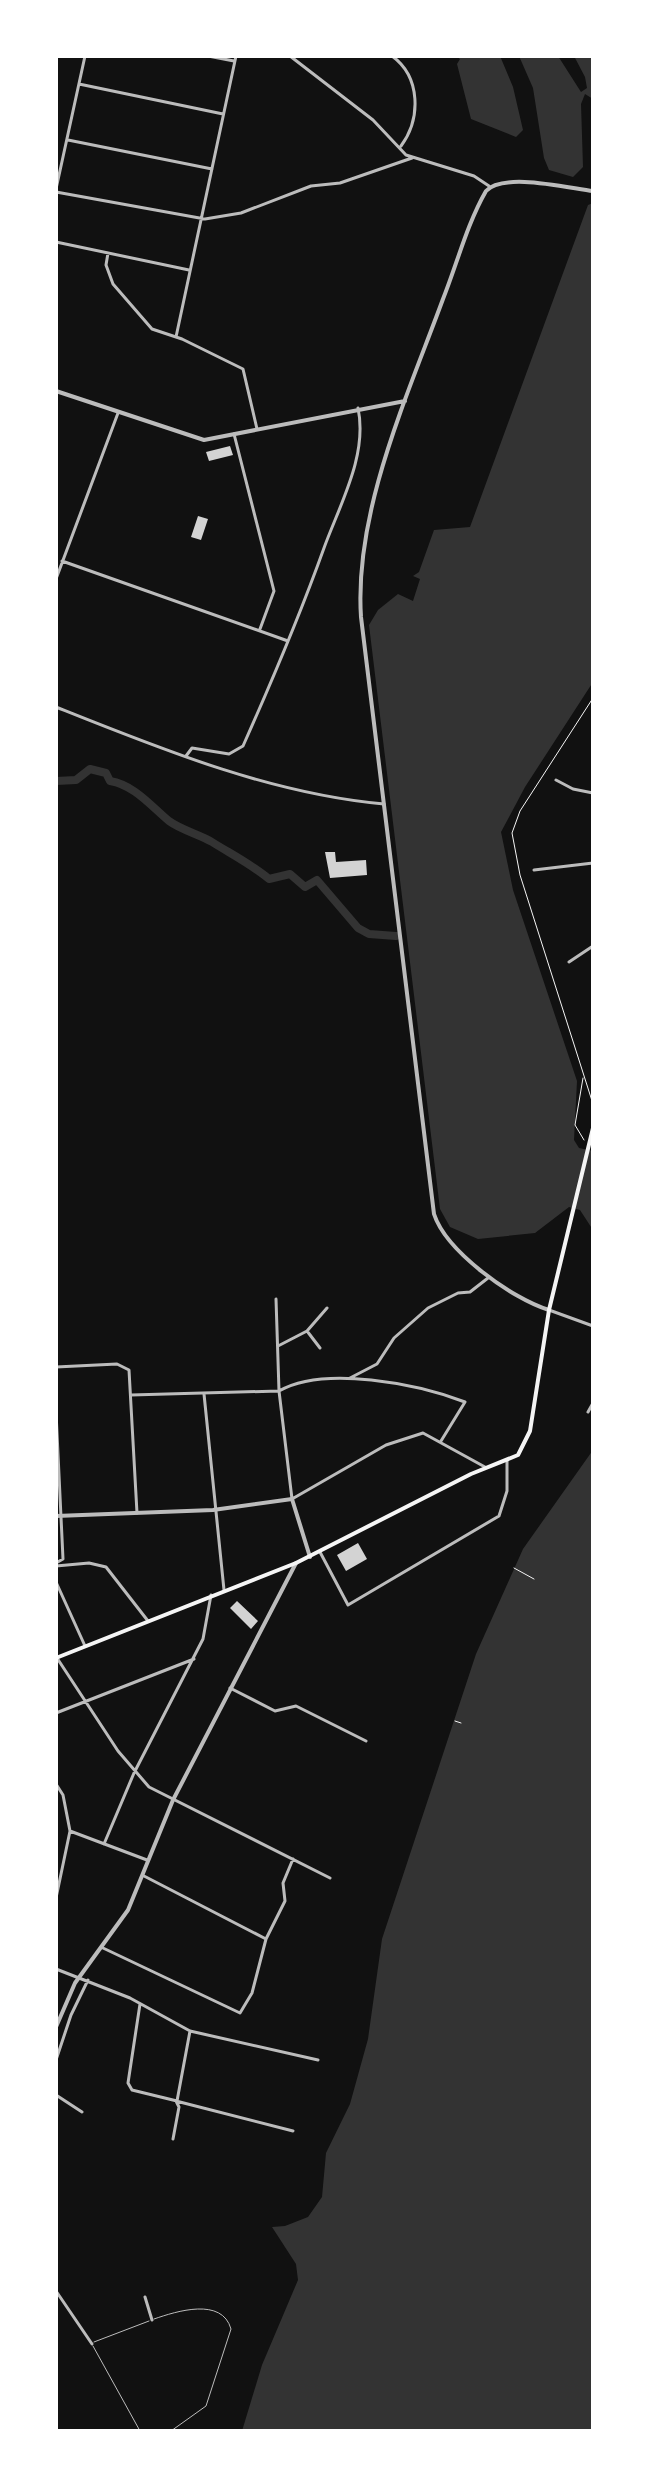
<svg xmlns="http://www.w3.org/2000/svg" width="649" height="2487" font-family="Roboto,sans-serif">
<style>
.water{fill:#333}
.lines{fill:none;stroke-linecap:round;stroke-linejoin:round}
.river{stroke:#333;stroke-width:8}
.building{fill:#d3d3d3}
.path{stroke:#f5f5f5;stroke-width:1}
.service{stroke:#bcbcbc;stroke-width:1}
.minor{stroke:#bcbcbc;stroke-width:3}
.tertiary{stroke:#bcbcbc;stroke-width:4}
.secondary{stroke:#f5f5f5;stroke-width:4}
</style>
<rect width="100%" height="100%" fill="#111"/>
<path class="water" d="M456,56H500L513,87L523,130L516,137L471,119L457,64L460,59Z
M519,56H558L581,92L587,88L585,77L574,56H593V99L585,94L581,104L583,167L573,177L549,170L544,158L533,88Z
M593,203V682L525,787L501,832L513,890L577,1081L574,1140L579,1148L593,1151V1230L580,1210L569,1207L535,1233L478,1239L450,1227L440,1209L369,625L378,610L398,594L413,601L420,579L413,576L419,572L434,530L470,527L588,205Z
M593,1450V2431H242L262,2365L298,2280L296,2264L272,2227L285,2226L308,2217L322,2197L326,2153L350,2104L368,2039L382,1939L476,1654L523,1549Z"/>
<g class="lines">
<path class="river" d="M56,781L76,780L90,769L106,773L110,781C134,785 150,805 169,821C181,830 201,835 212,842C231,854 251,864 269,879L290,874L305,887L317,880L358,928L369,934L396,936"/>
</g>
<path class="building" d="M230,446L233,455L209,461L206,452Z
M198,516L208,519L201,540L191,537Z
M325,852H335L336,862L366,860L367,875L330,878Z
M358,1543L367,1559L346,1571L337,1555Z
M237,1601L258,1621L251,1629L230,1608Z"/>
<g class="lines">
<path class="path" d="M593,698L520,811L512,833L520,875L593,1104
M583,1078L575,1125L584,1140
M514,1568L534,1579
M455,1721L461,1723"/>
<path class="service" d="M154,2319C177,2311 222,2297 231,2329L206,2406L171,2431
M94,2342L149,2321
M93,2346L140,2431"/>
<path class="minor" d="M208,56L234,61
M290,56L373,120L406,155L474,176L489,186
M392,56C421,77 421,119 401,146
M79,84L223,114
M68,140L212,169
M56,189L85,56
M56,192L205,219L241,213L311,186L340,183L412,158
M56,242L189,270
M108,253L106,265L113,284L152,329L182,339L243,369L257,429
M176,337L236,56
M234,434L274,591L260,629
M62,561L288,641
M56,579L118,413
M56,707C161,749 271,794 384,804
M186,756L192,748L229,754L243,746C272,681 300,615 324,548C340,504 368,455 358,408
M556,780L573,789L593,793
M534,870L593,863
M569,962L593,946
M276,1299L279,1391L292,1499L386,1445L423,1433L485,1467
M549,1310L593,1326
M307,1331L320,1348
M278,1346L307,1331L327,1308
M56,1367L117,1364L129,1370L137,1513
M350,1378L377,1364L394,1338L428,1308L458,1293L470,1292L488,1278
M204,1394L224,1590
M131,1395L279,1391C324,1365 418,1384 465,1402L441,1441
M56,1412L63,1559L56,1563
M588,1412L593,1403
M320,1552L348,1605L499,1516L507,1491V1461
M56,1566L89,1563L106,1567L148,1621
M56,1582L85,1646
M57,1658L118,1751L149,1787L330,1878
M230,1688L275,1711L296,1706L366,1741
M56,1713L194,1659
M56,1784L63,1795L70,1831L147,1860
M104,1844L134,1773L203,1639L211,1595
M144,1876L266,1939
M56,1898L70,1831
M103,1948L240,2013L252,1993L266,1939L285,1901L283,1883L293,1859
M56,1969L130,1998L190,2031L318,2060
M140,2004L128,2083L132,2090L177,2101L190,2031
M56,2060L71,2015L88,1980
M56,2095L82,2112
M173,2139L179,2107L176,2101L293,2131
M56,2291L92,2344
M145,2297L152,2320"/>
<path class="tertiary" d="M56,391L204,440L405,401
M549,1310C512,1299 446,1251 434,1214L361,617C354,512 407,397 443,299C457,264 467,224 486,191C503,172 568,188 593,191
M56,1516L213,1510L292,1499L310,1557
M56,2027L75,1983L128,1910L173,1800L296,1563"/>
<path class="secondary" d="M56,1658L296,1563L471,1474L518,1455L530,1431L549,1310L593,1128"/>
</g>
<rect width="649" height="2487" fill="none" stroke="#ffffff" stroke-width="116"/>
</svg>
